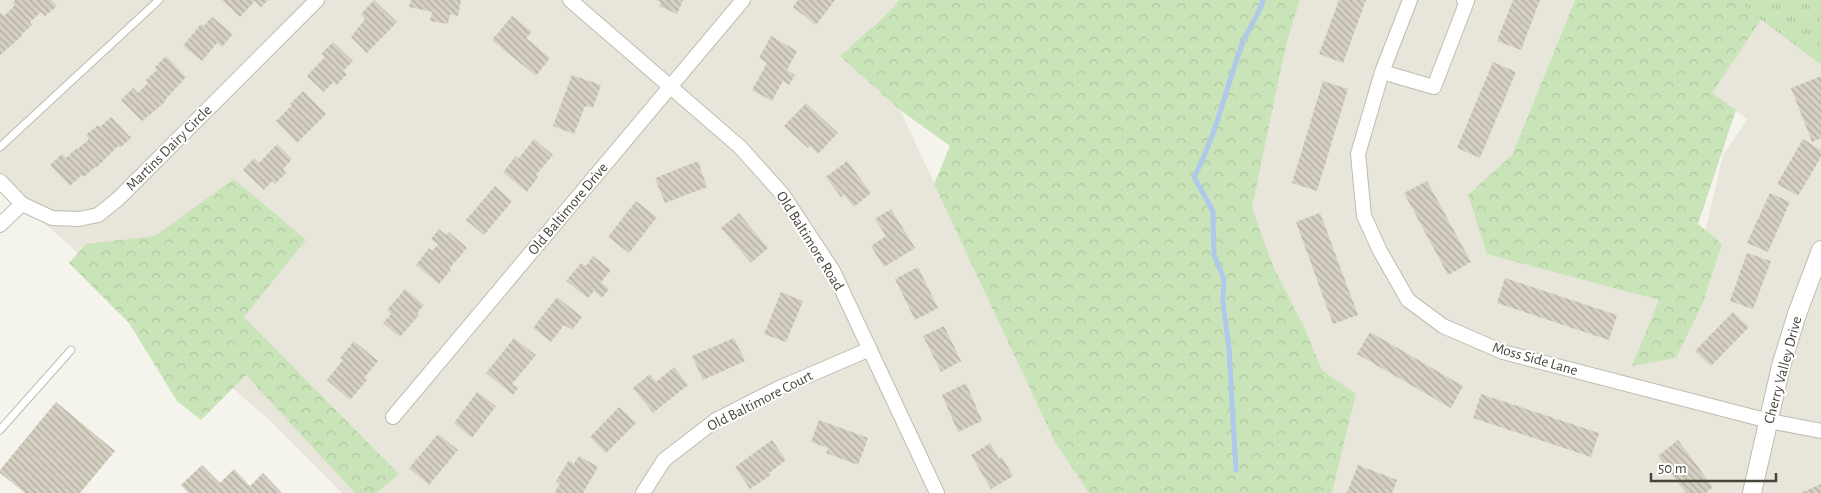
<svg xmlns="http://www.w3.org/2000/svg" width="1821" height="493" font-family="'Alegreya Sans',sans-serif">
<style>
.residential{fill:#e8e5da}
.forest{fill:url(#forest-crowns)}
.park{fill:url(#park-tufts)}
.lines{fill:none;stroke-linecap:round;stroke-linejoin:round}
.stream{stroke:#afc9ea;stroke-width:5}
.building{fill:url(#building-back-hatch)}
.service-casing{stroke:#bfbcaf;stroke-width:9}
.minor-casing{stroke:#bfbcaf;stroke-width:16}
.tertiary-casing{stroke:#bfbcaf;stroke-width:20}
.service{stroke:#fff;stroke-width:7}
.minor{stroke:#fff;stroke-width:14}
.tertiary{stroke:#fff;stroke-width:18}
.labels{text-anchor:middle;dominant-baseline:central;stroke-width:4;stroke-linejoin:round;paint-order:stroke}
.street-label{font-size:15px;fill:#48453a;stroke:#fff}
</style>
<defs>
<pattern id="forest-crowns" width="20" height="18" patternUnits="userSpaceOnUse" patternTransform="scale(1.25)"><rect width="20" height="18" fill="#cae4b9"/><path d="M2 6a3 3 0 1 1 6 0M12 15a3 3 0 1 1 6 0" fill="none" stroke="#afc5a0"/></pattern>
<pattern id="park-tufts" width="24" height="20" patternUnits="userSpaceOnUse" patternTransform="scale(1.25)"><rect width="24" height="20" fill="#cae4b9"/><path d="M3 7l-1-3M5 7V3M7 7l1-3M15 17l-1-3M17 17v-4M19 17l1-3" fill="none" stroke="#afc5a0"/></pattern>
<pattern id="building-back-hatch" width="6" height="6" patternUnits="userSpaceOnUse" patternTransform="scale(1.25)"><rect width="6" height="6" fill="#d5d0c2"/><path d="M-1 5l2 2M0 0l6 6M5-1l2 2" fill="none" stroke="#afab9f"/></pattern>
</defs>
<rect width="100%" height="100%" fill="#f4f3ec"/>
<path class="residential" d="M0,0H899L886,15L840,56L900,110L1055,442L1089,493H342L267,418L22,204L0,181Z
M1300,0H1575L1512,155L1468,195L1691,292L1723,155L1748,119L1711,93L1761,20L1821,65V493H1332L1356,394L1322,370L1306,331L1273,266L1252,208L1286,45Z"/>
<path class="forest" d="M899,0H1300L1286,45L1252,208L1273,266L1306,331L1322,370L1356,394L1332,493H1089L1055,442L934,184L950,146L900,110L840,56L886,15Z
M1575,0H1773V2L1712,93L1736,110L1698,224L1722,244L1702,305L1676,358L1632,366L1659,300L1487,254L1468,195L1512,155Z
M234,179L306,240L244,317L399,474L376,493H355L246,375L201,420L177,401L129,323L69,263L86,244L155,236Z"/>
<path class="park" d="M1739,0H1821V65L1756,16Z"/>
<g class="lines">
<path class="stream" d="M1236,470L1229,349L1223,302L1224,279L1214,255L1213,211L1194,177C1217,134 1226,86 1243,42C1249,27 1259,16 1263,0"/>
</g>
<path class="building" d="M15,0H51L57,6L45,16L41,12L30,22L32,25L21,35L22,36L0,55V12L4,16L15,5L12,3Z
M222,0H268L261,7L255,1L240,17Z
M374,0L397,22L367,53L351,37L365,19L361,14Z
M411,0H461L458,16L450,14L448,24L430,21L432,12L409,7Z
M655,0H683L677,14L659,6L661,2Z
M798,0H835L816,25L793,7Z
M1339,0H1366L1343,63L1319,54Z
M1513,0H1540L1521,50L1497,41Z
M512,16L532,32L526,38L550,58L536,76L492,40Z
M212,17L233,34L222,47L217,43L202,61L183,46L201,24L204,26Z
M771,36L797,51L787,70L795,75L789,85L783,81L772,101L752,90L767,63L759,58Z
M333,42L353,61L343,71L347,74L337,85L333,82L324,92L307,76L325,57L321,54Z
M166,56L186,77L165,100L166,101L142,121L121,100L133,88L138,93L148,83L146,80L157,70L155,67Z
M1493,62L1516,72L1480,158L1457,148Z
M572,75L601,85L593,108L585,106L574,134L553,126Z
M1821,76V138L1812,142L1791,88Z
M1323,81L1348,89L1317,191L1292,183Z
M303,91L326,114L297,143L276,121L292,105L290,104Z
M806,103L838,133L818,154L810,146L808,148L784,126Z
M111,117L131,138L120,148L118,146L96,168L95,167L84,177L82,175L70,186L50,165L62,154L66,158L77,148L78,149L89,139L86,135L98,125L100,127Z
M534,139L553,155L536,175L538,177L527,192L503,172L516,156L518,159Z
M1803,139L1821,150V157L1798,196L1777,184Z
M277,144L292,159L283,169L286,173L275,184L272,181L264,190L243,170L254,158L259,163Z
M698,161L707,187L665,203L655,178Z
M847,161L871,193L854,207L844,195L841,197L826,177Z
M1427,181L1471,262L1448,275L1404,193Z
M495,186L512,201L484,235L466,220Z
M1770,193L1790,202L1768,252L1747,243Z
M636,201L657,217L629,253L608,237Z
M891,209L915,248L884,267L871,246L886,236L875,219Z
M739,213L768,248L751,263L721,228Z
M1320,213L1358,315L1333,324L1296,222Z
M439,229L446,235L449,232L467,248L449,269L451,270L439,284L416,265L429,248L432,251L438,244L431,239Z
M1747,253L1771,261L1753,309L1730,301Z
M593,256L611,270L601,282L609,289L602,298L594,291L588,298L566,281L581,263L586,266Z
M918,267L938,308L915,320L895,279Z
M1505,278L1617,315L1609,340L1497,303Z
M405,289L424,305L417,313L419,315L400,337L383,323L391,314L387,310Z
M781,292L803,301L786,342L764,334Z
M557,297L582,317L572,330L564,325L551,342L533,328Z
M1733,312L1749,327L1711,366L1695,351Z
M944,326L961,361L941,372L923,336Z
M1370,332L1463,386L1451,408L1357,354Z
M514,338L536,355L512,384L518,388L513,395L486,373Z
M734,338L745,361L703,380L692,356Z
M354,341L378,361L364,378L367,380L350,400L327,380L343,360L340,358Z
M674,367L688,385L653,413L633,388L650,374L656,382Z
M966,383L982,421L958,432L942,395Z
M477,392L496,406L472,438L454,423Z
M1481,394L1599,433L1591,457L1473,418Z
M56,402L115,451L80,493H25L0,473V470Z
M619,407L636,423L606,453L590,437Z
M819,420L868,438L858,465L826,453L828,448L811,442Z
M438,434L458,450L429,485L409,468Z
M772,440L786,460L769,473L771,475L750,489L735,467Z
M1678,440L1713,487L1706,493H1686L1658,456Z
M990,443L999,459L1002,457L1013,476L991,489L971,455Z
M579,456L598,467L583,493H554L560,484L556,481L569,460L574,464Z
M202,465L220,483L234,469L250,486L263,473L282,493H188L181,485Z
M1358,465L1397,480L1392,493H1347Z
M1821,484V493H1801Z"/>
<g class="lines">
<defs>
<path id="service" d="M0,147L159,0
M0,430L71,350"/>
<path id="minor" d="M570,0L740,147L783,195L833,271L937,493
M1410,0L1382,72L1358,154L1364,216L1380,251L1408,300L1443,326L1503,352L1769,421L1821,431
M1382,72L1434,87L1467,1L1464,0
M0,181L22,204L52,218L79,219L98,215L118,199L317,0
M0,225L22,204
M393,417L743,0
M643,493L664,460L716,420L777,389L870,349"/>
<path id="tertiary" d="M1752,493L1781,366L1797,314L1821,250"/>
</defs>
<use href="#service" class="service-casing"/>
<use href="#minor" class="minor-casing"/>
<use href="#tertiary" class="tertiary-casing"/>
<use href="#service" class="service"/>
<use href="#minor" class="minor"/>
<use href="#tertiary" class="tertiary"/>
</g>
<g class="labels">
<g class="street-label">
<text transform="translate(169 148) rotate(-45)">Martins Dairy Circle</text>
<text transform="translate(568 209) rotate(-50)">Old Baltimore Drive</text>
<text transform="translate(810 241) rotate(58)">Old Baltimore Road</text>
<text transform="translate(1535 359) rotate(16)">Moss Side Lane</text>
<text transform="translate(1783 370) rotate(-75)">Cherry Valley Drive</text>
<text transform="translate(760 401) rotate(-27)">Old Baltimore Court</text>
</g>
</g>
<path d="M1651 473v8h125v-8" fill="none" stroke="#48453a" stroke-width="2.5"/>
<text x="1658" y="473" font-size="15" fill="#48453a" stroke="#ffffff" stroke-width="4" paint-order="stroke">50 m</text>
</svg>
